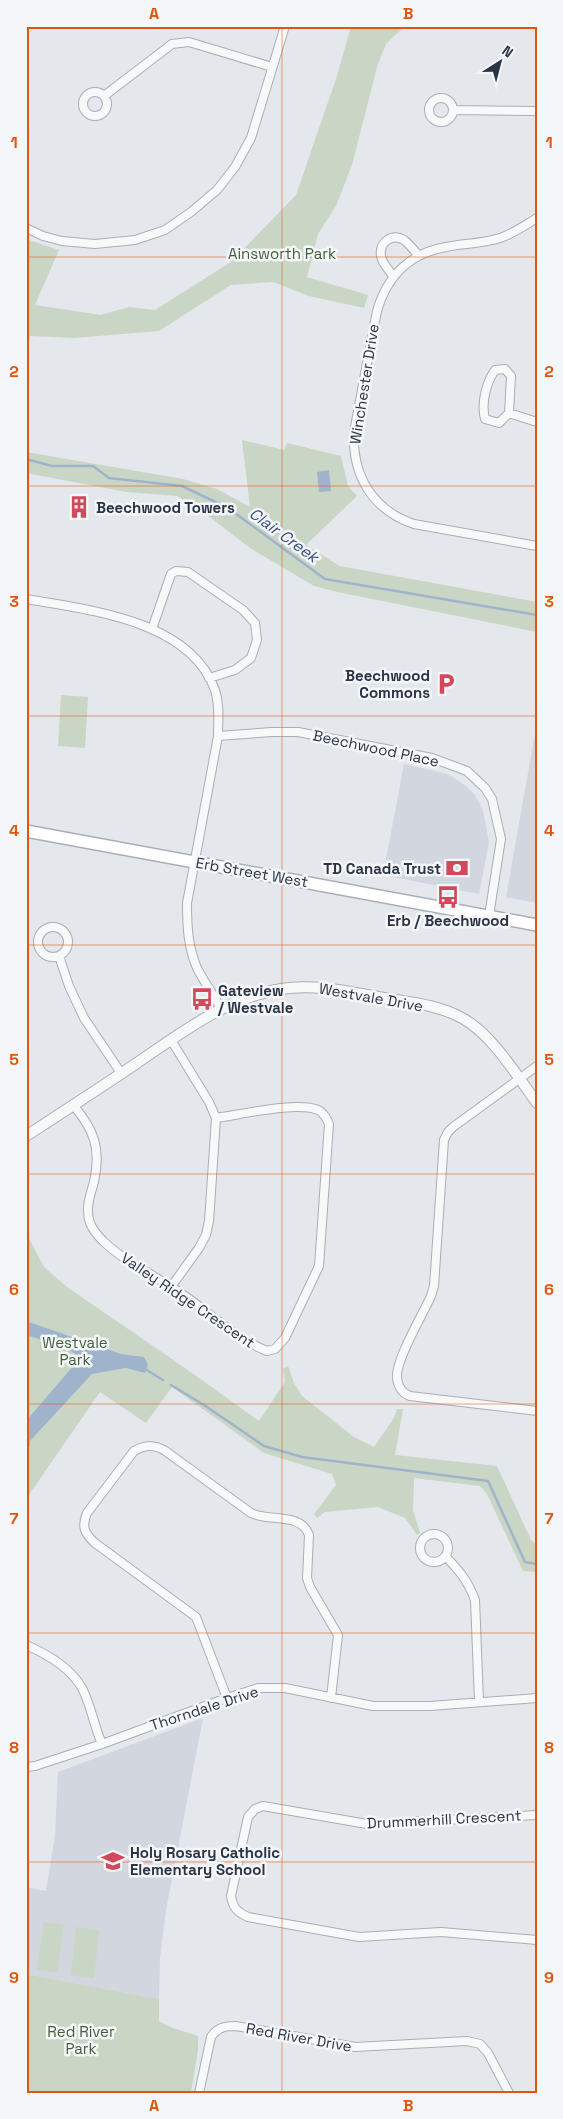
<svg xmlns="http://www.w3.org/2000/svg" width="563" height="2119" font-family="'Space Grotesk',sans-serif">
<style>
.built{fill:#d2d6de}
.green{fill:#c9d6c5}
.water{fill:#9fb4cc}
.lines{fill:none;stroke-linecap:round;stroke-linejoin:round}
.stream{stroke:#9fb4cc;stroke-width:2.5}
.minor-casing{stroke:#a9aeb7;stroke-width:10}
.tertiary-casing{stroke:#a9aeb7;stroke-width:12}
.secondary-casing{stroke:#a9aeb7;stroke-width:14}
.minor{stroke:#f7f8fa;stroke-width:8}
.tertiary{stroke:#f7f8fa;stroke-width:10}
.secondary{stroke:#fff;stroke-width:11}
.grid{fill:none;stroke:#df570f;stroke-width:1;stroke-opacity:0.55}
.labels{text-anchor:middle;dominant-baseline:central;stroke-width:5;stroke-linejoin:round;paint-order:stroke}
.park-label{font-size:15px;fill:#3f6138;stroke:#f4f6f9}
.street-label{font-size:15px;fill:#2b3445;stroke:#f4f6f9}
.poi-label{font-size:15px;font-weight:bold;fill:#2b3445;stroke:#f4f6f9;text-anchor:start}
.water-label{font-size:16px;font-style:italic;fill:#34527a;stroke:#f4f6f9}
.neatline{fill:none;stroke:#df570f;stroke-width:2}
.grid-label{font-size:16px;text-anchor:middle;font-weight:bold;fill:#df570f}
</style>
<rect width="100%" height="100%" fill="#e4e7ec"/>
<path class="built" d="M537,722V903L506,897Z
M404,764L448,774L466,786L475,795L483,810L489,842L479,894L383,875Z
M203,1718L166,1910L160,1958L159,1999L26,1974V1887L46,1891L55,1835L58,1772Z"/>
<path class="green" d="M351,26H405L386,44L377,67L352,165L336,206L318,234L307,277L368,295L364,308L309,296L273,282L231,285L159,331L74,338L30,336L26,359V239L59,250L35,305L101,315L129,307L155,310L231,262L296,195L337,76Z
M242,440L284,450L287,443L341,456L348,486L357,496L306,545L340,566L537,602V632L337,592L314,586L250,548L207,515L177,496L126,492L26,473V452L183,479L217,489L250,507Z
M61,695L88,697L85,748L58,746Z
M26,1233L44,1267L67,1287L185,1368L259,1421L285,1382L283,1369L288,1366L294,1383L302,1396L354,1437L374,1447L394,1418L397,1409H403L395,1455L497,1466L531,1540L537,1545V1572L523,1571L487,1494L480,1486L414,1478L413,1510L420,1533L417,1535L405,1518L378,1507L325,1512L317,1518L314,1514L336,1485L332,1474L264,1453L172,1387L146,1423L100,1392L26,1499Z
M44,1922L64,1925L57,1972L37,1970Z
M76,1927L99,1930L94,1978L71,1975Z
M26,1974L159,1999V2021L170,2027L198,2036V2050L191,2093H26Z"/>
<path class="water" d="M329,470L331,491L319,492L317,472Z
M26,1321L121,1354L144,1357L148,1364L145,1373L126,1368L92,1374L30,1441V1445L26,1450V1421L81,1357L61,1346L26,1335Z"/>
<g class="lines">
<path class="stream" d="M26,459L52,466H93L109,478L182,486L228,508L325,579L537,615
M145,1369L163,1380
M171,1385L204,1405L264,1446L302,1457L488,1481L525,1562L537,1564"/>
<defs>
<path id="minor" d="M83 104a12 12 0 1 1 24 0a12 12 0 1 1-24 0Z
M104,96L172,44L189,42L272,67
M429 110a12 12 0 1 1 24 0a12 12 0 1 1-24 0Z
M453,110L537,111
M537,218C525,225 513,234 500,238C482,244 464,243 446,247C410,253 387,276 377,311L354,432C352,475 372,510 414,524L537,546
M26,228L43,236L62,241L95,244L135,240L165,230L191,212L217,190L235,167L251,138L285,26
M393,276C389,270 382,263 381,256C379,242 392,233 404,240C409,244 414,250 418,255
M505,369L511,376L509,413L499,423L485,419C481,403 486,383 495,370Z
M509,413L537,422
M26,599C89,610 190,620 215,690C220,705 218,721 218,736L187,903C187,926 188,947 197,968C204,982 214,995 221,1009
M152,629L171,574L176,571L188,572L243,610L255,623L257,640L251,658L235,670L209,678
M218,736L272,732H298L432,758L467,771L485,788L492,799L501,839L489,916
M38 942a15 15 0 1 1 30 0a15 15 0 1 1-30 0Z
M59,956L69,986L84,1018L121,1073
M171,1040L209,1102L216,1118L209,1221L206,1235L199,1248L171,1287
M537,1066L453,1127L448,1132L444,1140L434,1286L431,1296C423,1314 395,1361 397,1378C398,1387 402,1393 410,1396L537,1411
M74,1106C95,1131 101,1150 94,1182C90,1196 85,1209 90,1223C93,1230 98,1236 103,1241C125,1262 154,1275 179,1292C207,1310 236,1339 267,1351L275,1349L285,1338L319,1266L329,1124C327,1119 324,1114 320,1111C301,1100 239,1115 216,1118
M420 1548a14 14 0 1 1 28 0a14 14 0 1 1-28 0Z
M445,1556C459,1570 468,1581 475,1600L479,1701
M26,1645C47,1654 70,1667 82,1688C91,1705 94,1726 102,1744
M227,1698L196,1617L95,1543C85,1534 81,1527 87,1513L134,1451C144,1445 153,1444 164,1450L251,1513C269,1522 301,1512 309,1535L307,1578L310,1587L338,1635L331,1698
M26,1767L35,1766L102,1744L227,1698L258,1688H285L373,1706H430L537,1698
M537,1815L367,1824L263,1806L255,1809L248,1817L231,1896C233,1908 237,1912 248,1917L359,1937L441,1932L537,1940
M199,2093L211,2037C218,2027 225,2026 236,2026L355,2047L467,2041L480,2044L488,2053L509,2093"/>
<path id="tertiary" d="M26,1136C63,1112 100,1088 137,1063C181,1033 226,998 281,989C314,984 346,991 378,997C406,1002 437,1004 462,1018C492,1034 517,1076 537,1103"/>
<path id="secondary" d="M26,831L537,925"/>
</defs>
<use href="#minor" class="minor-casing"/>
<use href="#tertiary" class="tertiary-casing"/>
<use href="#secondary" class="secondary-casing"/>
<use href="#minor" class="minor"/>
<use href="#tertiary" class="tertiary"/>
<use href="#secondary" class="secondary"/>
</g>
<path class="grid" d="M282,26V2093M26,257H537M26,486H537M26,716H537M26,945H537M26,1174H537M26,1404H537M26,1633H537M26,1862H537"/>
<defs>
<symbol id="building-bare" viewBox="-9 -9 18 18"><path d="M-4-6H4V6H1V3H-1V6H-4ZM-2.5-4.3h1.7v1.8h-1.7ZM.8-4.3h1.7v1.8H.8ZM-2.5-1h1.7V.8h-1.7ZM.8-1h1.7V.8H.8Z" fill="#d1495b" stroke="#f4f6f9" stroke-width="2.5" paint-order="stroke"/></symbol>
<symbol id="parking-bare" viewBox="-9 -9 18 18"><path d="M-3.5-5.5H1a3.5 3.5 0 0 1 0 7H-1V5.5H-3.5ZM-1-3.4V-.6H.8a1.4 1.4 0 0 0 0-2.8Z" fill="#d1495b" stroke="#f4f6f9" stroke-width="2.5" paint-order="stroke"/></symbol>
<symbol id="bank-bare" viewBox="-9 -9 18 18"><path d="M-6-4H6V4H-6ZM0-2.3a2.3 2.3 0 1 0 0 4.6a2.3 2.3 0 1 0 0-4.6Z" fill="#d1495b" stroke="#f4f6f9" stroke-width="2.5" paint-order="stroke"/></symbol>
<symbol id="bus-bare" viewBox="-9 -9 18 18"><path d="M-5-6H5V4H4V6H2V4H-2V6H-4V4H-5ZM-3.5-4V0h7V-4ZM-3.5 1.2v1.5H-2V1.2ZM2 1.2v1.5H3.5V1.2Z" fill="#d1495b" stroke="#f4f6f9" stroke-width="2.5" paint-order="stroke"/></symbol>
<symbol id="school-bare" viewBox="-9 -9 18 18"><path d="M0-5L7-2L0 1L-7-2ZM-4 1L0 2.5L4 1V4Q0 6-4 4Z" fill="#d1495b" stroke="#f4f6f9" stroke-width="2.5" paint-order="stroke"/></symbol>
</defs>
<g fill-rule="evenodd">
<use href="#building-bare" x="63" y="491" width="32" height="32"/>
<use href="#parking-bare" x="430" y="668" width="32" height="32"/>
<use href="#bank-bare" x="441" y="852" width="32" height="32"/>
<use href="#bus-bare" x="432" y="881" width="32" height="32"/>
<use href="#bus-bare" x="186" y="983" width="32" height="32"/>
<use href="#school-bare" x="97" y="1845" width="32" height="32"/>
</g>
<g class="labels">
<g class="park-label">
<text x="282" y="253">Ainsworth Park</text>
<text x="75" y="1342">Westvale<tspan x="75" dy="17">Park</tspan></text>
<text x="81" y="2031">Red River<tspan x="81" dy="17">Park</tspan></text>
</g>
<g class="street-label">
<text transform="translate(364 384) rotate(-81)">Winchester Drive</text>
<text transform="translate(376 748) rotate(12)">Beechwood Place</text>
<text transform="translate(252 872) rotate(10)">Erb Street West</text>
<text transform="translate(371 997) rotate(10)">Westvale Drive</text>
<text transform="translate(188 1300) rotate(34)">Valley Ridge Crescent</text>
<text transform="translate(204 1708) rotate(-18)">Thorndale Drive</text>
<text transform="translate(444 1819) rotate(-3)">Drummerhill Crescent</text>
<text transform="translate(299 2037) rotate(10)">Red River Drive</text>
</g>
<g class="poi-label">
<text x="96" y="507">Beechwood Towers</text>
<text x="430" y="675" text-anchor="end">Beechwood<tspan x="430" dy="17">Commons</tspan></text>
<text x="441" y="868" text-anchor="end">TD Canada Trust</text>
<text x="448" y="920" text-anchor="middle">Erb / Beechwood</text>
<text x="218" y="990">Gateview<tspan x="218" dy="17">/ Westvale</tspan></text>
<text x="130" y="1852">Holy Rosary Catholic<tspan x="130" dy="17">Elementary School</tspan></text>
</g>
<g class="water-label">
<text transform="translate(284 535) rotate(36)">Clair Creek</text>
</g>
</g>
<rect width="563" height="2119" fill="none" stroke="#f4f6f9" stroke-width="55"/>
<g transform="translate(500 62) rotate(36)" stroke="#f4f6f9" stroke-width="4" paint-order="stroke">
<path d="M0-4L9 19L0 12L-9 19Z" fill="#2b3445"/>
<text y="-8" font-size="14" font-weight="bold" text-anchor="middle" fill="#2b3445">N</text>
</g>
<rect x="28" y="28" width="508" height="2064" class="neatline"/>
<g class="grid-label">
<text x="154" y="19">A</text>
<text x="408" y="19">B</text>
<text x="14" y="148">1</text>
<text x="549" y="148">1</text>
<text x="14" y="377">2</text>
<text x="549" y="377">2</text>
<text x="14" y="607">3</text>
<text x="549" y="607">3</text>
<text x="14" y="836">4</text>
<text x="549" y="836">4</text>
<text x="14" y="1065">5</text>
<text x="549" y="1065">5</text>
<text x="14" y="1295">6</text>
<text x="549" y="1295">6</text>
<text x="14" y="1524">7</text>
<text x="549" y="1524">7</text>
<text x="14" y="1753">8</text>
<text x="549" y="1753">8</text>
<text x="14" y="1983">9</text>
<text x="549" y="1983">9</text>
<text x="154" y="2111">A</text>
<text x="408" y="2111">B</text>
</g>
</svg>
